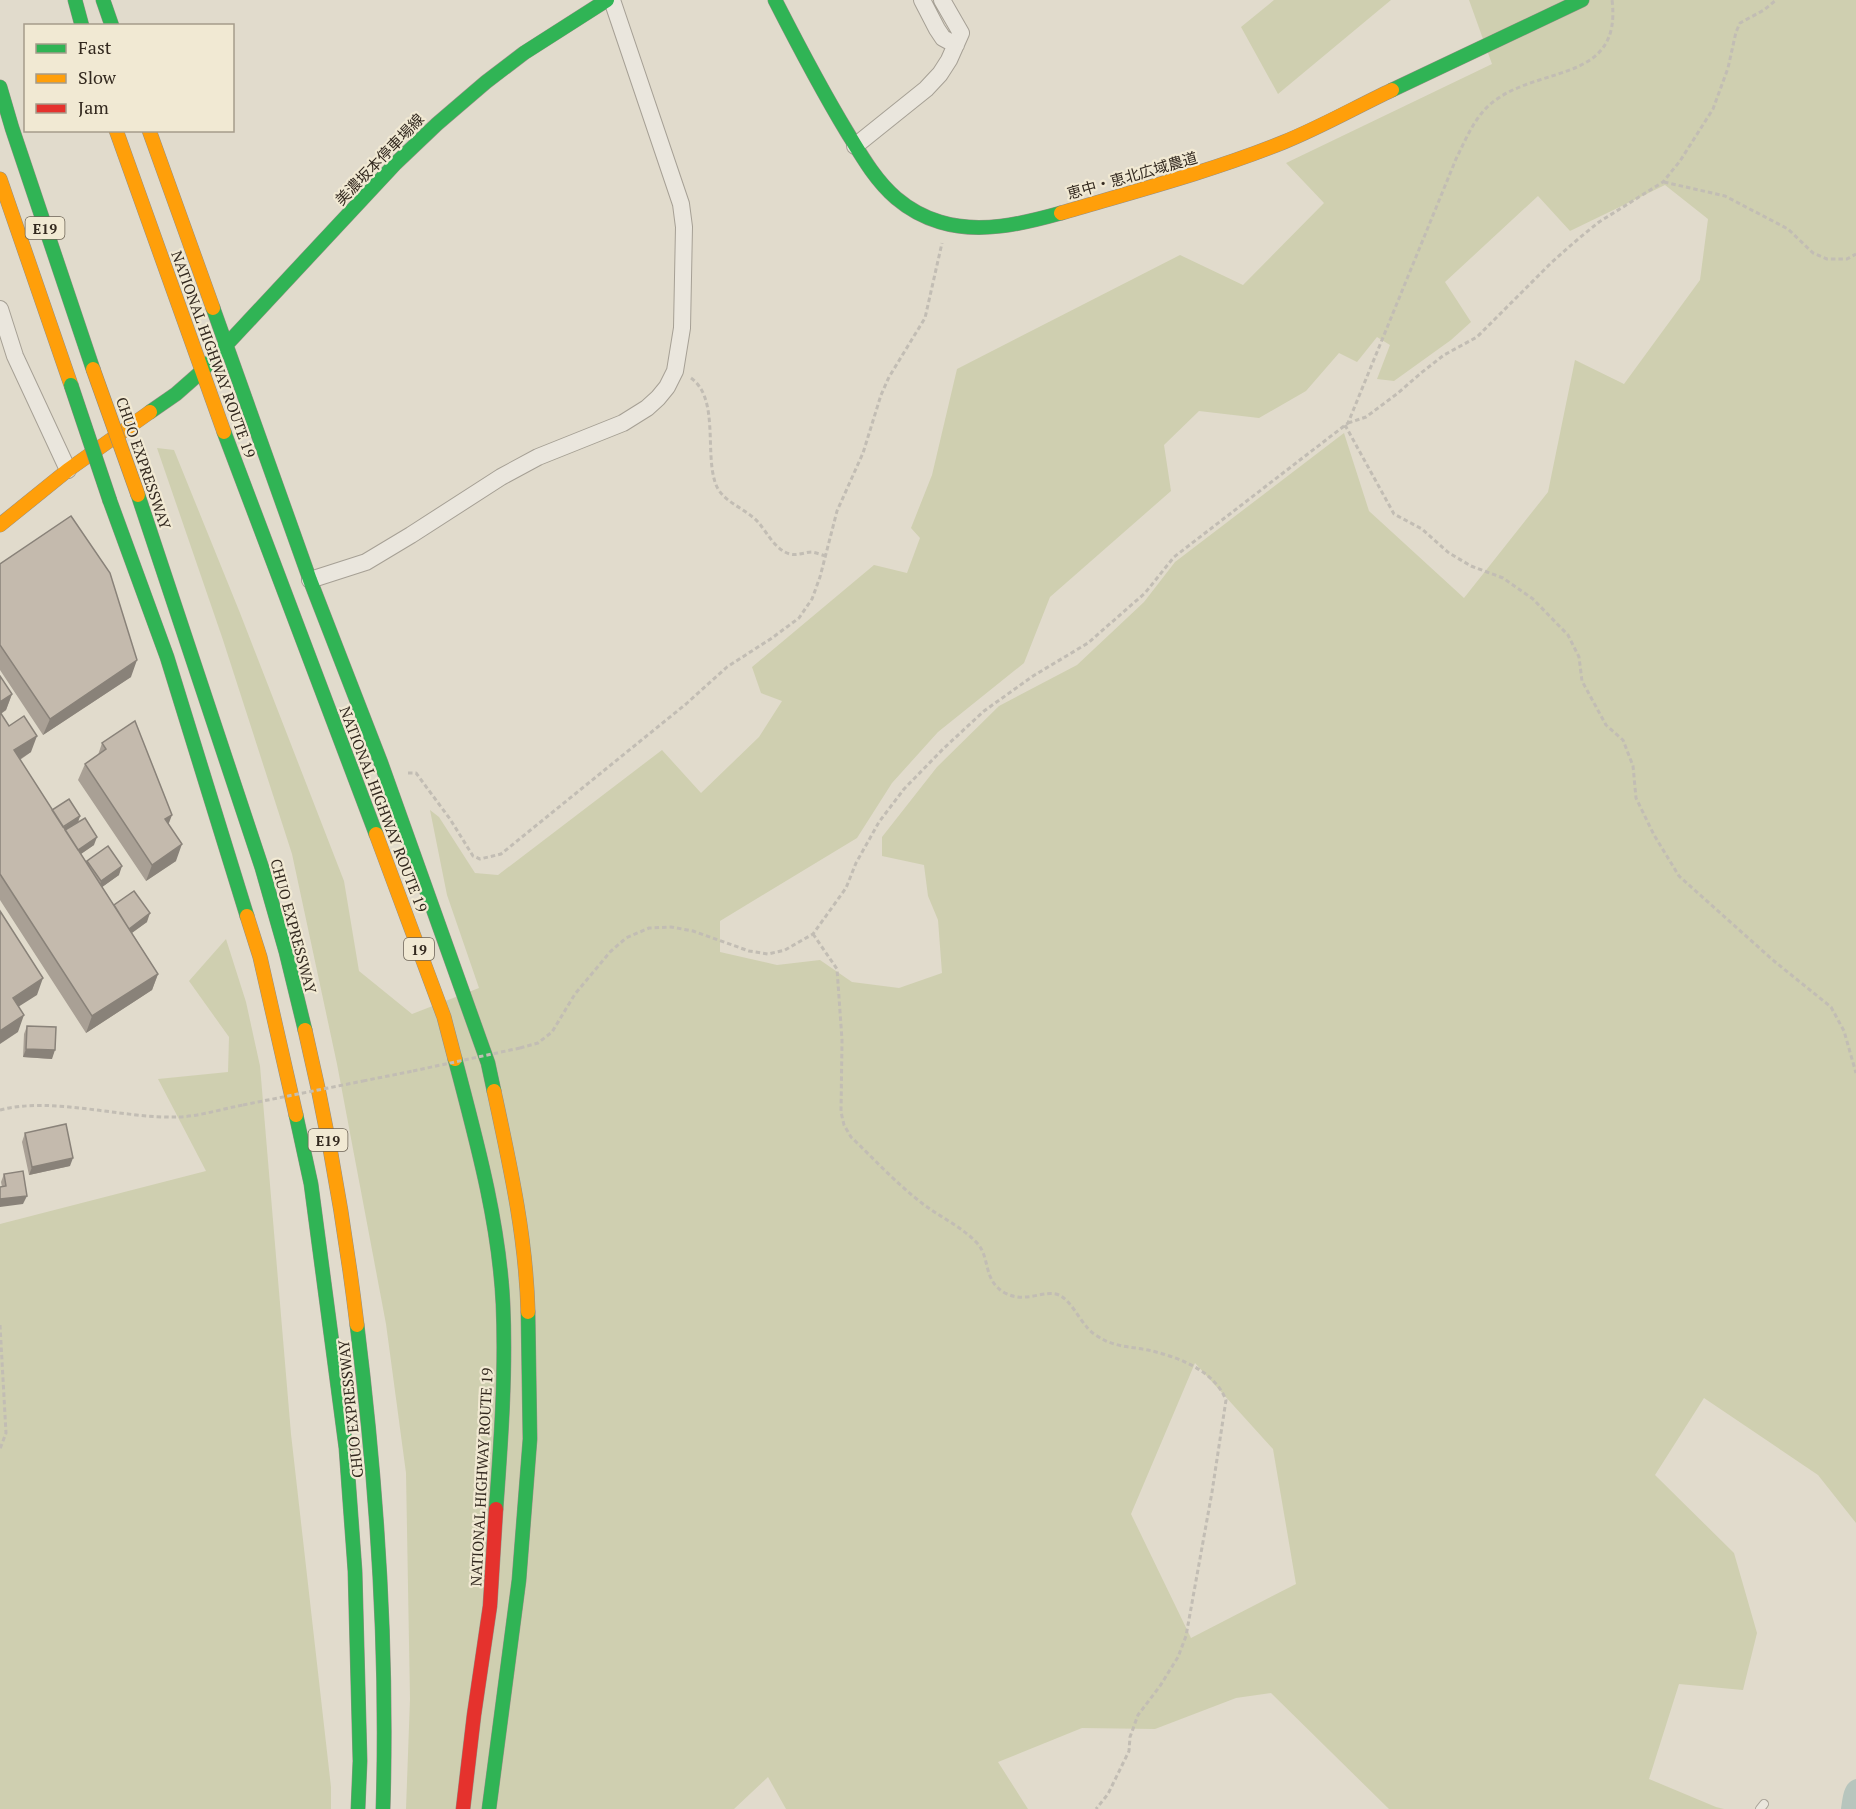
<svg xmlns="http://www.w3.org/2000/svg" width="1856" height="1809" font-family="'PT Serif','Noto Sans JP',serif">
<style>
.green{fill:#cfcfb0;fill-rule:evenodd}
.water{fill:#b7c5bd}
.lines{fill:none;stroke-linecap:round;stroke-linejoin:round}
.lane-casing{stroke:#a6a095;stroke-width:10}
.street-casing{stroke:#a6a095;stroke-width:18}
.fast-casing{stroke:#958f85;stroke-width:15}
.slow-casing{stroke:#958f85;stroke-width:15}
.jam-casing{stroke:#958f85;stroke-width:15}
.path{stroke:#c2bdb4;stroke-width:3;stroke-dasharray:4.5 3;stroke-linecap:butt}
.lane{stroke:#eae6dd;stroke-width:8}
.street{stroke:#eae6dd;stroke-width:16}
.fast{stroke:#30b455;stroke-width:14}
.slow{stroke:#ff9f0a;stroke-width:14}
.jam{stroke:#e5322d;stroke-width:14}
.fast-bridge-casing{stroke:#8c867c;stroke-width:15;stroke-linecap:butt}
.slow-bridge-casing{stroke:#8c867c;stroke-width:15;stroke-linecap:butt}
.path-bridge{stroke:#c2bdb4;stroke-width:3;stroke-dasharray:4.5 3;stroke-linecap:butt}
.fast-bridge{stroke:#30b455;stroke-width:14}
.slow-bridge{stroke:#ff9f0a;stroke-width:14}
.wall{fill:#a9a095}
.shaded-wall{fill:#898279}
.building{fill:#c4baad;stroke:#898279;stroke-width:1.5}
.labels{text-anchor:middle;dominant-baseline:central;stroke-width:4.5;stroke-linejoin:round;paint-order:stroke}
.shield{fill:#f1e9d3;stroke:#6c6355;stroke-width:1.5}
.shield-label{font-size:14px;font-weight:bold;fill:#33291f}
.street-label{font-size:15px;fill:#33291f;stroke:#f1e9d3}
</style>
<rect width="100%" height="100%" fill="#e1dbcc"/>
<path class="green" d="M1274,0H1391L1278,94L1241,27Z
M1469,0H1856V1523L1818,1475L1704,1398L1655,1475L1734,1553L1757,1633L1743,1690L1679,1684L1649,1779L1716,1807L1724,1809H1389L1271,1693L1236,1698L1155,1729L1082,1728L998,1762L1028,1809H786L768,1777L734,1809H406L410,1699L406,1473L386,1324L337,1064L292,854L223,640L157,448L174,450L240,613L344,881L359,971L412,1014L479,988L447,895L430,810L439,817L475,873L498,875L662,750L701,793L759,737L782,701L761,693L752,667L874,565L907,573L920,538L911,528L932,475L957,369L1180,255L1243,285L1324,203L1286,163L1492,64ZM1665,185L1708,219L1700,280L1624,384L1575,360L1548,492L1464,598L1369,511L1344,433L1175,562L1144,602L1077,665L999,706L937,767L882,837V856L924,865L928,896L938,920L942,973L899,988L852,982L820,960L777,965L720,952V921L857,838L892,783L938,732L1024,663L1050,597L1171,491L1164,445L1199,411L1259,418L1306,391L1339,353L1357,362L1377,337L1390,345L1377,379L1394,381L1451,340L1471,322L1445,282L1538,196L1570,231ZM1195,1363L1273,1449L1296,1584L1191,1638L1131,1514Z
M226,939L246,1002L260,1066L291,1434L331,1787V1809H0V1224L206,1171L158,1079L228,1072L229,1037L189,981Z"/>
<path class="water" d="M1856,1779V1809H1841C1843,1798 1843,1782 1856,1779Z"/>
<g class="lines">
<defs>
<path id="lane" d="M1760,1809L1764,1804"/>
<path id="street" d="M922,0L937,29L943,38L956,45
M855,146L926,89L940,74L949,60L961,33L942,0
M0,309L15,356L68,470
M310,580L366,562L411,535L501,477L538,457L623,423L647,408L658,398L667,387L675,371L682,328L684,227L681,204L612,0"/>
<path id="fast" d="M75,0L82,26
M103,0L112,26
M775,0C798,45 821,89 847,132C861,155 875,180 896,198C909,209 923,217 940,222C979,234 1022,224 1061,213
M0,87L12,128L93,369
M1392,90L1582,0
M213,308L310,580L381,763L488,1063L494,1091
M150,412L176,394L201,372L396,163L437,124L486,82L524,53L607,0
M224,432L376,834
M138,495L262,868L286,952L305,1030
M110,501L167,657L247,916
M455,1059C476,1139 499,1221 503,1304C506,1373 501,1441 496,1509
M296,1115L311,1184L346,1448L355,1571L360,1761L358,1809
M357,1325C377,1485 388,1647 383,1809
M489,1809L519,1580L530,1439L528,1312"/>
<path id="slow" d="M116,130L224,432
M149,130L213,308
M0,179L71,385
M1061,213C1136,191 1212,171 1284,142C1321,127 1356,107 1392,90
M0,525L68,470L150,412
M376,834L444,1017L455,1059
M247,916L260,957L296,1115
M305,1030C328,1127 345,1226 357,1325
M494,1091C510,1165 526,1236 528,1312"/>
<path id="jam" d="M463,1809L474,1715L490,1606L496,1509"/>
</defs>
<use href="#lane" class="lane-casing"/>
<use href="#street" class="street-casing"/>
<use href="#fast" class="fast-casing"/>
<use href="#slow" class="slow-casing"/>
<use href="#jam" class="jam-casing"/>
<path class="path" d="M1664,182L1725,196L1788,229L1813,253L1827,259H1847L1856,254
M691,378C719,398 705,451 715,482C721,502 744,507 758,522C767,532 775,550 790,554C798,556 805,552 812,552C817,553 822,555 826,556
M1348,423L1366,417L1398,393L1421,373L1444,355L1477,337L1551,263L1578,239L1599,222L1663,182L1680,161L1713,109L1728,68L1736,32L1740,23L1764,10L1776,0
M1345,425L1394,514L1422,529L1449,553L1471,566L1503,578L1533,599L1568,635L1579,657L1582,681L1606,725L1623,740L1633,766L1636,798L1654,835L1679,876L1774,961L1831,1007L1844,1031L1856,1073
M408,773H416L450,819L473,856L480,859L501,854L686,704L727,667L772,638L799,618L812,599L820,577L837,511L863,453L881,395L889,377L925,318L942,243
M813,934L837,969L842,1040L841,1112L844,1125L851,1137C873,1158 894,1181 918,1200C937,1216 960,1225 977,1243C991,1258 982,1280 1005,1293C1026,1304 1044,1289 1059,1295C1070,1300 1078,1317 1086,1326C1090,1332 1098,1337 1104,1340C1118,1347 1133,1347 1148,1350C1178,1357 1214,1370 1226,1400L1212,1492L1186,1636L1178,1657L1160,1686L1138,1715L1130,1737L1129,1751L1108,1794L1096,1809
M520,1048L538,1043L552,1032L575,994L610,952L626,938L649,928L671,927L693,931L749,951L768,954L785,950L813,934L846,888L856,863L879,822L904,789L943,749L984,711L1033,676L1088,643L1145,593L1174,557L1348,423L1456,159C1467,137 1476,113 1497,99C1544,66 1622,81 1612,0
M363,1081L413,1071
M0,1110C53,1096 123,1119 179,1117C200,1116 222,1109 243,1105
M0,1325L6,1433L0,1449"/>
<use href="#lane" class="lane"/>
<use href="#street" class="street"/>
<use href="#fast" class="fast"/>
<use href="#slow" class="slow"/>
<use href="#jam" class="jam"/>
<defs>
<path id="fast-bridge" d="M71,385L110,501"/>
<path id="slow-bridge" d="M93,369L138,495"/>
</defs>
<use href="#fast-bridge" class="fast-bridge-casing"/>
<use href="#slow-bridge" class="slow-bridge-casing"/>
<path class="path-bridge" d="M413,1071L520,1048
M243,1105L363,1081"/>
<use href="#fast-bridge" class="fast-bridge"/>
<use href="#slow-bridge" class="slow-bridge"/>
</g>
<path class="wall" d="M0,564L131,677L43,735L0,670Z
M0,677L12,694L6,710L1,714L9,726L31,752L20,760L52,810L80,816L78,822L94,845L81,854L86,863L87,861L119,875L102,887L114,905L147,922L132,933L158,974L152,990L86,1033L0,900Z
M102,743L169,824L176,861L146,881L78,780L85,764L98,755Z
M27,1026L52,1059L23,1057L24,1034Z
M25,1133L70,1166L29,1175L22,1142Z
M4,1174L23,1204L2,1187L1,1182Z"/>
<path class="shaded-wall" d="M137,660L131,677L43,735L50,719Z
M12,694L6,710L0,714V702Z
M37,736L31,752L8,767L14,750Z
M172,815L166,831L165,819Z
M80,816L77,825L62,835L60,830Z
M97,837L94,845L72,860L75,851Z
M182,844L176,861L146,881L152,865Z
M122,866L119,875L98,890L101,881Z
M150,913L147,922L126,937L129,929Z
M158,974L152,990L86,1033L92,1016Z
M43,978L37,995L7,1014L13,998Z
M24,1015L18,1032L0,1044V1031Z
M26,1049L55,1050L52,1059L23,1057Z
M73,1158L70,1166L29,1175L32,1167Z
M27,1196L23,1204L0,1207V1199Z"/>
<path class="building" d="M71,516L110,573L137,660L50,719L0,645V564Z
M0,676L12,694L0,702Z
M0,712L9,726L24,716L37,736L14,750L158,974L92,1016L0,874Z
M135,721L172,815L165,819L182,844L152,865L85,764L106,749L102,743Z
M69,799L80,816L63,827L52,810Z
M85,818L97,837L78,850L65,830Z
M108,846L122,866L101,881L87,861Z
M134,891L150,913L129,929L114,905Z
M0,911L43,978L13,998L24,1015L0,1031Z
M27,1026L56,1027L55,1050L26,1049Z
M66,1124L73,1158L32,1167L25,1133Z
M23,1171L27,1196L0,1199V1187L6,1186L4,1174Z"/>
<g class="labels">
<g class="shield">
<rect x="25.5" y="217" width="39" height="22" rx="4.5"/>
<rect x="404" y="938" width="30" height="22" rx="4.5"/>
<rect x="308.5" y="1129" width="39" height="22" rx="4.5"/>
</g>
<g class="shield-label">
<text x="45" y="228">E19</text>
<text x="419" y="949">19</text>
<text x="328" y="1140">E19</text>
</g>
<g class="street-label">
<text transform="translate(379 159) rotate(-46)">美濃坂本停車場線</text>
<text transform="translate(1132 175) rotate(-16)">恵中・恵北広域農道</text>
<text transform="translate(214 354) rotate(70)">NATIONAL HIGHWAY ROUTE 19</text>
<text transform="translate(144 463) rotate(71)">CHUO EXPRESSWAY</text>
<text transform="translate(384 809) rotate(69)">NATIONAL HIGHWAY ROUTE 19</text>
<text transform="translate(294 926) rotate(75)">CHUO EXPRESSWAY</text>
<text transform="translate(350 1409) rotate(-96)">CHUO EXPRESSWAY</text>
<text transform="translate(481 1477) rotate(-87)">NATIONAL HIGHWAY ROUTE 19</text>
</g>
</g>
<rect x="24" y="24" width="210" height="108" fill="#f1e9d3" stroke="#a59c8b" stroke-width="1.5"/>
<rect x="36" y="44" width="30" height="9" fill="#30b455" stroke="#a59c8b" stroke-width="1.5"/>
<text x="78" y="54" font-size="18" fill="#33291f">Fast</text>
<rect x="36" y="74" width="30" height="9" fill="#ff9f0a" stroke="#a59c8b" stroke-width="1.5"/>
<text x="78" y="84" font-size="18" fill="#33291f">Slow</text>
<rect x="36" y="104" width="30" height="9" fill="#e5322d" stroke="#a59c8b" stroke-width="1.5"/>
<text x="78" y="114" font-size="18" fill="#33291f">Jam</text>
</svg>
